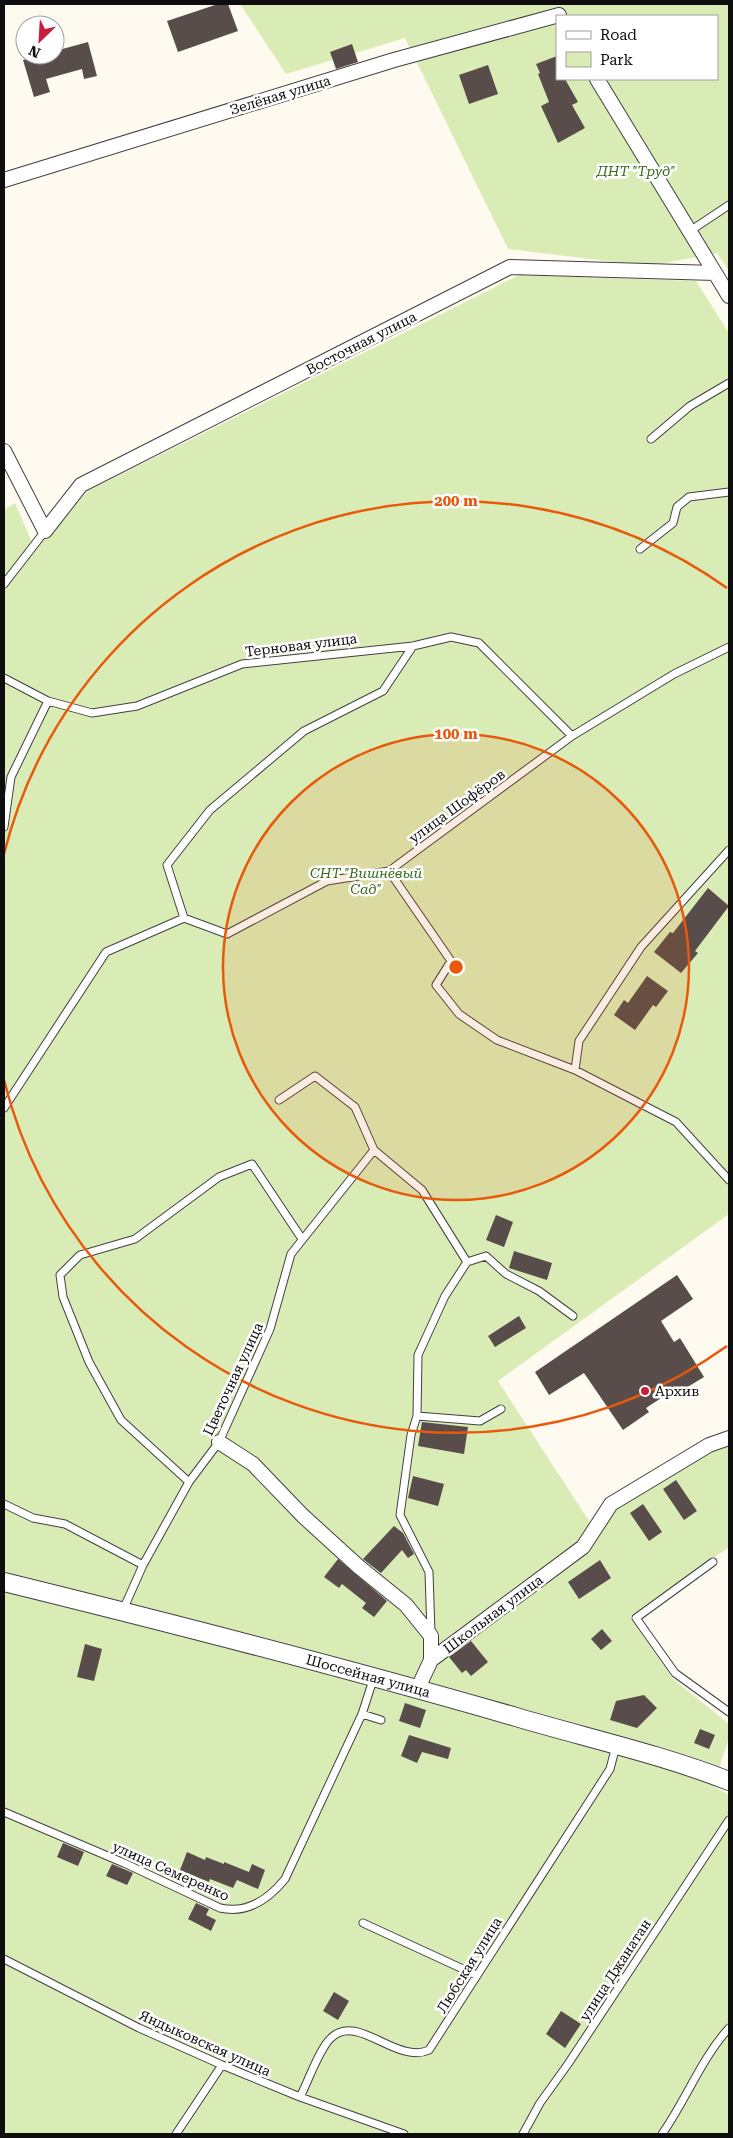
<svg xmlns="http://www.w3.org/2000/svg" width="733" height="2138" font-family="'Roboto Serif',serif">
<style>
.green{fill:#daecb6;fill-rule:evenodd}
.building{fill:#584d4a}
.lines{fill:none;stroke-linecap:round;stroke-linejoin:round}
.service-casing{stroke:#414141;stroke-width:9}
.minor-casing{stroke:#414141;stroke-width:16}
.tertiary-casing{stroke:#414141;stroke-width:20}
.service{stroke:#fff;stroke-width:7}
.minor{stroke:#fff;stroke-width:14}
.tertiary{stroke:#fff;stroke-width:18}
.ring{fill:none;stroke:#e8590c;stroke-width:2.5}
.poi-dot{fill:#c81d3c;stroke:#fff;stroke-width:2}
.labels{text-anchor:middle;dominant-baseline:central;stroke-width:5;stroke-linejoin:round;paint-order:stroke}
.street-label{font-size:14px;fill:#0e0e0e;stroke:#fff}
.park-label{font-size:14px;font-style:italic;fill:#366b1a;stroke:#fff}
.poi-label{font-size:14px;fill:#0e0e0e;stroke:#fff;text-anchor:start}
.centre{fill:#e8590c;stroke:#fff;stroke-width:2.5}
.ring-label{font-size:15px;text-anchor:middle;font-weight:bold;fill:#e8590c;stroke:#fff;stroke-width:5;stroke-linejoin:round;paint-order:stroke}
</style>
<rect width="100%" height="100%" fill="#fffaef"/>
<path class="green" d="M240,4H729V271L717,253L649,266L508,249L405,38L286,74ZM557,16H717V79H557Z
M519,275L696,281L729,333V1214L498,1381L591,1524L729,1442V1547L630,1617L673,1679L729,1724V1738L713,1786L729,1795V2134H4V510L15,503L35,549L88,491Z"/>
<path class="building" d="M218,4H228L238,31L178,52L167,21Z
M88,42L97,76L84,79L82,69L46,79L50,92L34,97L23,60L42,55H55V51Z
M352,44L358,62L336,69L330,52Z
M557,56V79H565L578,102L572,105L585,128L558,143L541,106L549,102L538,74L540,73L536,64Z
M488,65L498,94L469,104L459,75Z
M708,888L729,906L695,951L698,953L681,973L654,952L670,932L673,933Z
M647,976L668,991L656,1007L653,1005L635,1030L614,1015L624,1000L628,1003Z
M496,1215L513,1222L504,1247L486,1240Z
M514,1251L552,1263L547,1280L509,1268Z
M677,1275L693,1299L661,1321L674,1342L680,1338L704,1377L681,1391L678,1387L646,1408L649,1412L623,1430L584,1373L549,1395L535,1372Z
M519,1316L526,1328L495,1347L488,1336Z
M422,1422L468,1427L464,1454L418,1446Z
M413,1476L444,1484L438,1506L408,1498Z
M676,1480L697,1511L684,1520L663,1489Z
M643,1504L662,1532L649,1541L630,1513Z
M394,1526L403,1533L414,1554L408,1558L402,1550L381,1573L363,1559Z
M338,1559L387,1601L374,1617L362,1608L366,1603L342,1584L339,1588L324,1577Z
M600,1560L611,1578L579,1599L568,1582Z
M602,1629L612,1641L601,1650L591,1639Z
M471,1641L488,1662L471,1676L466,1670L462,1673L449,1657Z
M85,1644L102,1649L94,1681L77,1677Z
M644,1695L657,1708L637,1728L610,1720L616,1701Z
M405,1703L426,1710L420,1728L399,1721Z
M700,1729L715,1735L709,1749L694,1743Z
M409,1735L451,1748L448,1759L422,1752L417,1763L401,1756Z
M63,1843L84,1852L78,1866L57,1857Z
M187,1852L205,1860L206,1857L224,1864V1862L249,1872L252,1864L265,1870L258,1889L237,1880L233,1888L210,1879L209,1882L180,1870Z
M112,1864L133,1873L127,1885L106,1876Z
M196,1903L209,1909L206,1915L216,1920L211,1931L188,1919Z
M334,1992L349,2001L338,2020L323,2011Z
M561,2011L581,2024L565,2048L546,2034Z"/>
<g class="lines">
<defs>
<path id="service" d="M690,231L729,205
M651,439L690,406L729,383
M640,549L673,523L677,507L689,497L729,492
M4,584L45,531
M4,678L48,701
M4,827L11,777L48,701L92,713L137,706L242,664L413,646L451,637L479,643L572,736
M389,871L451,961L436,985L459,1014L497,1040L575,1070L676,1122L729,1180
M184,918L227,934L327,881L389,871L572,736L674,674L729,647
M575,1070L579,1041L641,947L729,850
M279,1100L315,1076L355,1107L374,1150L422,1190L467,1262L445,1296L418,1355L417,1416L411,1435L400,1515L429,1572L431,1633
M4,1108L106,952L184,918L167,865L210,810L304,731L383,691L413,646
M467,1262L486,1256L506,1274L539,1291L573,1316
M417,1416L480,1421L501,1409
M189,1482L121,1420L89,1362L63,1297L60,1275L80,1255L135,1239L219,1177L252,1164L302,1239
M4,1504L33,1518L65,1524L143,1565L189,1482L219,1442L270,1329L291,1254L374,1150
M713,1562L636,1618L675,1673L729,1712
M123,1610L143,1565
M362,1714L381,1720
M4,1812L124,1863L220,1908C247,1914 268,1900 285,1879L362,1714L374,1677
M363,1923L476,1975
M4,1959L139,2028L222,2065L300,2097L404,2134
M300,2097C308,2082 319,2049 331,2038C357,2012 397,2065 429,2050L610,1769L616,1746
M176,2134L222,2065
M523,2134L540,2103L568,2064L729,1820
M662,2134C686,2100 701,2059 729,2028"/>
<path id="minor" d="M597,79L729,296
M4,180L394,60L559,15
M4,451L45,531L81,485L510,267L715,273
M219,1442L253,1464L303,1516L359,1567L406,1605L431,1636V1660L583,1547L611,1504L709,1445L729,1438
M418,1688L431,1660"/>
<g id="tertiary">
<path id="s1" d="M4,1582C175,1624 346,1668 516,1717C587,1738 660,1754 729,1781"/>
</g>
</defs>
<use href="#service" class="service-casing"/>
<use href="#minor" class="minor-casing"/>
<use href="#tertiary" class="tertiary-casing"/>
<use href="#service" class="service"/>
<use href="#minor" class="minor"/>
<use href="#tertiary" class="tertiary"/>
</g>
<circle cx="456" cy="967" r="233" fill="#e8590c" fill-opacity=".12"/>
<g class="ring">
<circle cx="456" cy="967" r="233"/>
<path d="M727 1346A466 466 0 0 1 4 1080M4 854A466 466 0 0 1 727 588"/>
</g>
<circle class="poi-dot" cx="645" cy="1391" r="5"/>
<g class="labels">
<g class="street-label">
<text transform="translate(280 95) rotate(-17)">Зелёная улица</text>
<text transform="translate(361 343) rotate(-27)">Восточная улица</text>
<text transform="translate(301 645) rotate(-7)">Терновая улица</text>
<text transform="translate(457 806) rotate(-36)">улица Шофёров</text>
<text transform="translate(233 1379) rotate(-65)">Цветочная улица</text>
<text transform="translate(493 1614) rotate(-37)">Школьная улица</text>
<text stroke="none"><textPath href="#s1" startOffset="376">Шоссейная улица</textPath></text>
<text transform="translate(171 1871) rotate(24)">улица Семеренко</text>
<text transform="translate(469 1965) rotate(-58)">Любская улица</text>
<text transform="translate(615 1970) rotate(-57)">улица Джанатан</text>
<text transform="translate(205 2043) rotate(24)">Яндыковская улица</text>
</g>
<g class="park-label">
<text x="636" y="171">ДНТ "Труд"</text>
<text x="366" y="873">СНТ "Вишнёвый<tspan x="366" dy="16">Сад"</tspan></text>
</g>
<g class="poi-label">
<text x="655" y="1391">Архив</text>
</g>
</g>
<circle cx="456" cy="967" r="8" class="centre"/>
<g class="ring-label">
<text x="456" y="506">200 m</text>
<text x="456" y="739">100 m</text>
</g>
<rect width="733" height="2138" fill="none" stroke="#0e0e0e" stroke-width="10"/>
<rect x="556" y="15" width="162" height="65" fill="#ffffff" stroke="#9f9f9f"/>
<rect x="566" y="31" width="25" height="8" fill="#ffffff" stroke="#9f9f9f"/>
<text x="600" y="40" font-size="15" fill="#0e0e0e">Road</text>
<rect x="566" y="52" width="25" height="15" fill="#daecb6" stroke="#9f9f9f"/>
<text x="600" y="65" font-size="15" fill="#0e0e0e">Park</text>
<g transform="translate(40 40) rotate(205)"><circle r="24" fill="#ffffff" stroke="#9f9f9f"/>
<path d="M0-4L9 19L0 12L-9 19Z" fill="#c81d3c"/>
<text y="-8" font-size="14" font-weight="bold" text-anchor="middle" fill="#0e0e0e">N</text>
</g>
</svg>
